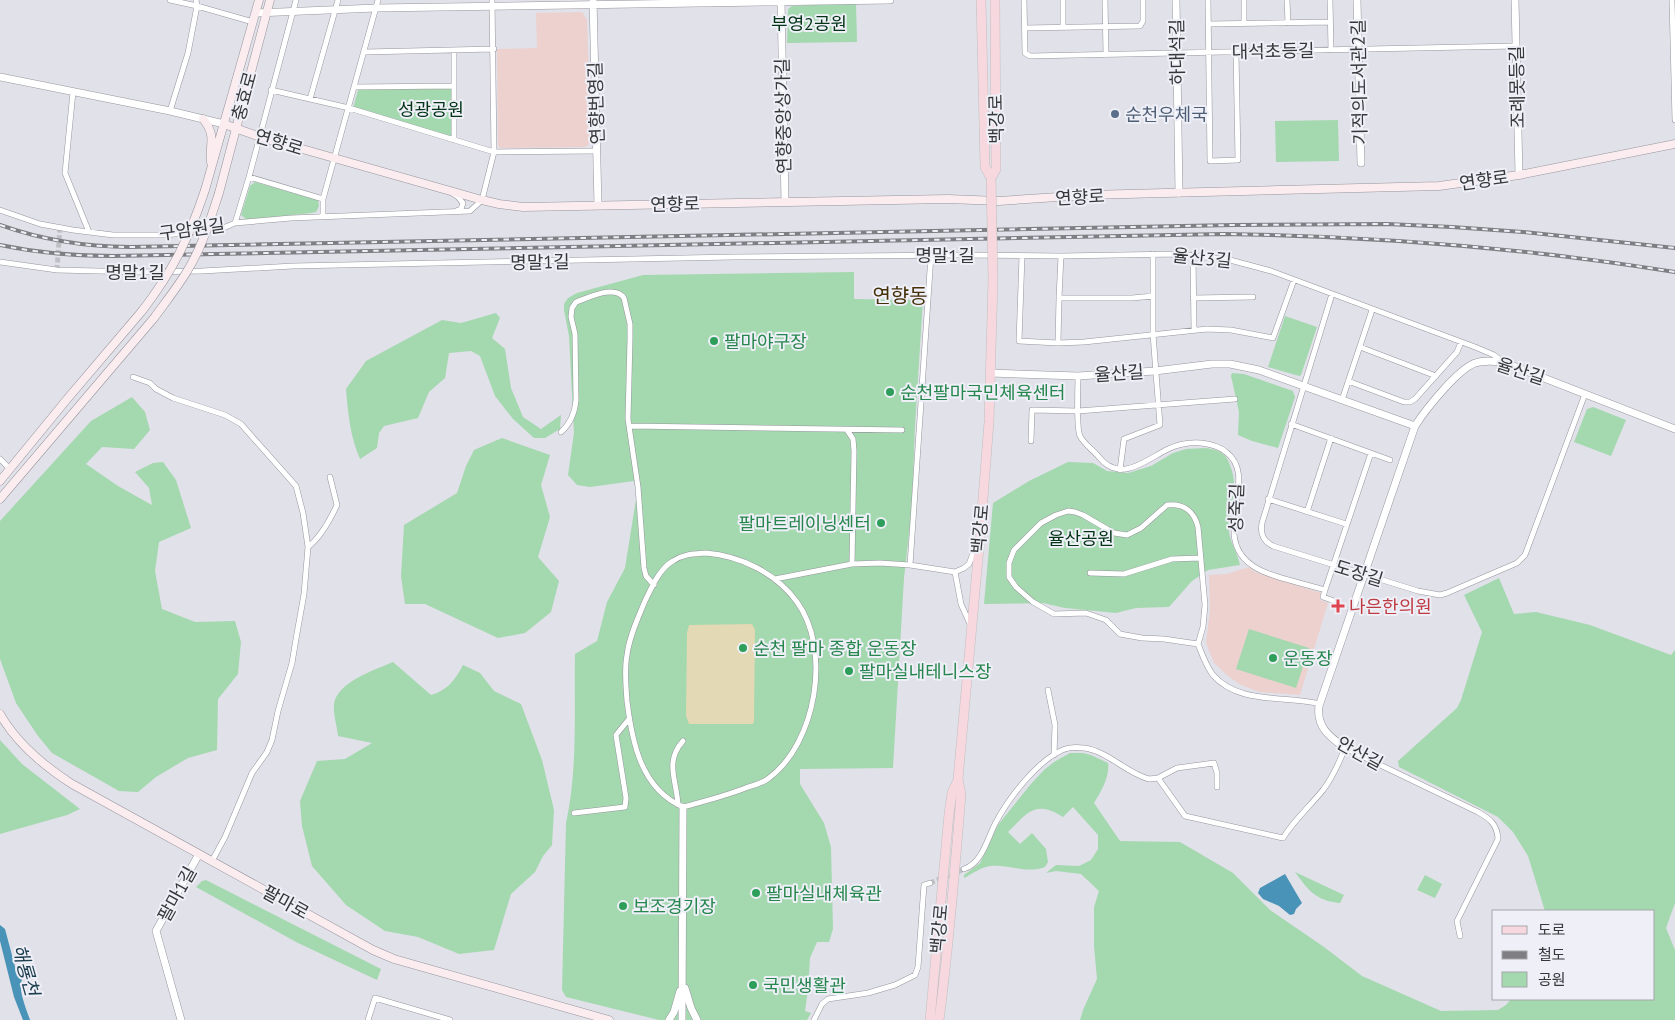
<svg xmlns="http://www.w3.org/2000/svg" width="1675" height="1020" font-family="'PT Sans','Noto Sans KR',sans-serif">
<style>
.education{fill:#ecd1ce}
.green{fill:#a4d8af}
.sand{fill:#e3d9b4}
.water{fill:#4993b8}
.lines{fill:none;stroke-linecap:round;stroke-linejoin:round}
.minor-tunnel{stroke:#bfbfc6;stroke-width:5;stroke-dasharray:5 2.5;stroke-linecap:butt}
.minor-casing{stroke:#95959d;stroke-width:6}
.tertiary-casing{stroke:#95959d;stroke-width:8}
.secondary-casing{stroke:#95959d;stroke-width:9}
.primary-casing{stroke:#bfbfc0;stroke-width:10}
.minor{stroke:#fff;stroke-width:5}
.tertiary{stroke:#fff;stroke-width:7}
.secondary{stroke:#fbecef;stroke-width:8}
.primary{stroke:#f8d8df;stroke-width:9}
.rail-casing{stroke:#7e7e83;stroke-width:4}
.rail{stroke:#eeeff7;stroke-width:2;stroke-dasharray:5.5;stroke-linecap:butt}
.secondary-bridge-casing{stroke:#95959d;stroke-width:9;stroke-linecap:butt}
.primary-bridge-casing{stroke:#bfbfc0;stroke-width:10;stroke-linecap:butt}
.secondary-bridge{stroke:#fbecef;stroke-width:8}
.primary-bridge{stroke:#f8d8df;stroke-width:9}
.service-dot{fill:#5c6f8a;stroke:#eeeff7;stroke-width:2}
.leisure-dot{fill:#2e9e5b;stroke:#eeeff7;stroke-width:2}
.health-dot{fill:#e0444e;stroke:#eeeff7;stroke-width:2}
.labels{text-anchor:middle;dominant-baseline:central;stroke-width:4;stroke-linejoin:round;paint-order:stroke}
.park-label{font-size:18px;fill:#033416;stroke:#eeeff7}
.street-label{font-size:18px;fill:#37373a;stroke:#eeeff7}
.service-label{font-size:18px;fill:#4e5e75;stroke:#eeeff7;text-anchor:start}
.leisure-label{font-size:18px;fill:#27864d;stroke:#eeeff7;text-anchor:start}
.health-label{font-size:18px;fill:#be3a42;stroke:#eeeff7;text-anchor:start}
.water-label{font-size:19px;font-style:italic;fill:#1d3e4f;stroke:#eeeff7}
.quarter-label{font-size:20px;fill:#443109;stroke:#eeeff7}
</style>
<rect width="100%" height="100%" fill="#e1e1e9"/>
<path class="education" d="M582,12L587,20L591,143L585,147L500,148L498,145L497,49L537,48L536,13Z
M1249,567L1255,572L1321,593L1320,600L1328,603L1300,695L1260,692L1241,685L1228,676L1214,663L1206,643L1210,610L1209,575L1227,574Z"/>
<path class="green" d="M856,3L857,42L787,43L788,9L792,6Z
M452,88V137L353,108L358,90Z
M1338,120L1339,161L1276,162L1275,121Z
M255,182L318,200L319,206L316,212L311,213L247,220L241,215L250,186Z
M854,272V299L923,300L915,425L912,507L904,578L893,768L800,769V784L824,823L831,847L833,929L829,942H817L810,958L808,990L805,1011L811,1013L807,1020H659L566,997L562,990L566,823C578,768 574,710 575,654L597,641L607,602L625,568L637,493L634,481L590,487L577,485L568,475L574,433L569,336L564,310V304L568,298L577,293L643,275Z
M496,313L500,318L492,338L505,349L511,388L523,417L541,429L561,415L560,429L545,438H534L513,419L495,396L480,356L471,351L449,353L445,378L429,392L418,418L384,426L379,433L377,448L360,459C350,436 348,414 346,389L366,361L442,320L461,323Z
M1285,316L1317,327L1301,375L1299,376L1268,367Z
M1232,373L1244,374L1293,391L1295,397L1278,448L1252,441L1238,435L1239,412L1231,376Z
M132,397L145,412L150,430L134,449L102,447L86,464L118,486L152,505L149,488L135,472L153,463L163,462L176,480L191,528L159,542L155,571L162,609L195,622L235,621L241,642L238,674L218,699L217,750L188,758L156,777L138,792L119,791L52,753L38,736L16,703L0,659V521L91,421Z
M1593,407L1626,420L1611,456L1574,442L1587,409Z
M502,438L550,455L541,485L550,517L538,557L559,581L551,612L525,633L498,638L425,604H405L401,576L404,525L457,493L466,466L474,450Z
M1206,448C1224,451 1227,455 1232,471C1239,495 1227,510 1229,532C1231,544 1238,554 1240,565L1208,570L1192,581L1169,607L1136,608L1116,613L1065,608L1043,603L984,604L993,503L1029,481L1068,462L1093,463L1107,471L1128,473L1151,466L1173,453L1186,449Z
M1499,578L1514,614L1536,612L1590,625L1671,655L1675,650V903L1666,928L1675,950V1020H1080L1083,1010L1097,979L1094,946V907L1099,891L1081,874L1056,871L1046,873L1056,865L1079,866L1091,860L1098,849V835L1073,807L1063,817C1035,799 1027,813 1008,832L1020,844L1032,833L1046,849L1048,862L1045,867C1026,874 1009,864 990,866C981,867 972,874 964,878V875L980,863L998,825L1030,785L1044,770L1054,762L1070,753H1083L1091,755L1108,763C1110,776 1101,792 1094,803L1120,841L1180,842L1233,873L1270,910L1324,947L1362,976L1441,1011L1498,1010L1506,1005L1511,999H1654V911H1545L1528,856L1513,832L1498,817L1399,767L1398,761L1457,708L1461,700L1482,632L1464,595Z
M1249,629L1309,648L1296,688L1236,669Z
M393,662L431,695C448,690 455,680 463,665L480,673L494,691L521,704L542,760L554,810L552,845L543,856L535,872L511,894L494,950L459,954L418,937L385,931L346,905L312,866L302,826L300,801L317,761L345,759L372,743L338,736C337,726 333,714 334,704C337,682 375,670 393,662Z
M0,740L22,764L80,809L67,815L0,834Z
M1295,872L1344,895L1340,903C1316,901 1308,890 1295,872Z
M1425,875L1442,884L1435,898L1417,890Z
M206,880L381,969L377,980L298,943L196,887L202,881Z"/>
<path class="sand" d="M752,624L755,630L754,721L753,724H689L686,716L687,633L689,625Z"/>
<path class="water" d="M1285,874L1302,903L1296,909L1294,914L1290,915L1279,906L1263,899L1258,893L1260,888Z
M0,925L5,929L17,974L21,975L22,979C18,991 26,1008 30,1020H23L14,997L0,941Z"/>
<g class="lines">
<path class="minor-tunnel" d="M57,270L60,227
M930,883L964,869"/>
<defs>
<path id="minor" d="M196,0L197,6L253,22
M1024,0L1025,53L1030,56L1516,46
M1063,0V27
M1105,0L1106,55
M1208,0L1210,161L1238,160L1236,52
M1287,0L1288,23
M1330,0L1331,50
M1672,0L1675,120
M1243,23L1244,20V0
M1209,24L1330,22
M1025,28L1140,26L1143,21V0
M454,50V86
M365,52L494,49
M355,87L454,86V140
M271,90L349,108L494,152L597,151
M73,92L65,173L89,232
M310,99L338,0
M170,111L188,53L197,6L170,0
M249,177L323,199L378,0
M452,193L458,197L463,203L461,209L456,211
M323,199V216
M0,210L40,224L73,230L113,235H165L221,229L235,223L291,218L470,211L482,200L494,152L492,0
M235,223L249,177L296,0
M931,255L910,565L955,572L964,568L969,564L976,546
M1193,255L1194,330
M1022,256L1019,341L1058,343L1084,342L1207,329L1231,330L1273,338L1294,280
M1061,256L1059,298H1132L1153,296
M0,262L57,270L140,272L202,271L293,266L733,257L962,255L1061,256L1179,254L1230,260L1271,271L1475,347L1494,355L1503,362
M1332,294L1262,523C1260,534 1263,541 1273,546L1418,591L1440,595L1447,593L1517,563L1525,555L1585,394
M1193,298L1253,297
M1058,343L1059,298
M1360,347L1436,376
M1078,376C1078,387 1076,428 1080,436C1084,444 1093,450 1098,456C1120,484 1144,461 1168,449C1179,444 1189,442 1201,443C1210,444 1219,446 1226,452C1261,478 1208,536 1253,566C1269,577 1306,584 1325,590L1371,453
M133,377L150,383L156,389L173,398L225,415L241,424L296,486L303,513L308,547
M1348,381L1404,402H1410L1415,399L1457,352L1461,342
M1342,400L1372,310
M1291,424L1390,460
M630,426L902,430
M561,432C570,424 575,412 576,400L575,334L571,317L572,308L576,302C588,298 615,284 624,298L630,324V339L628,419L638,487L644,568L646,576L654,585
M1031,441L1032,410L1078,411L1235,399
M0,459L10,469
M1120,470L1124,439L1160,425L1153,334V254
M1268,499L1346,524
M1307,512L1331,438
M706,553C741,556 776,573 797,602C832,650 816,743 769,778C763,783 755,785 748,787C726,796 705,801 683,807C641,789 632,742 627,701C626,686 624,670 627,655C629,637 638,618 645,601C652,587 659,569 673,561C683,554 694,554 706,553Z
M852,564L880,563L910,565
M955,572L961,604L970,624
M1090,573L1124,574L1172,559L1200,558
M775,579L852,564L854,451L853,439L847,430
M1325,590L1323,597L1337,602
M1198,644L1164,639L1142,638L1120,634L1106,620L1086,613L1054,614L1033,602L1016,587L1009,577V563L1014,550L1041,523L1056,515L1068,511L1075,512L1083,515L1114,533L1127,535L1141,528L1167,505C1183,503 1194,511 1198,527L1205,605L1203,627L1198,644C1202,654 1206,666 1213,675C1239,705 1286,695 1320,704
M1048,690L1055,725L1054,755
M1158,778L1185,816L1283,838C1294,820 1310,806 1323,790C1333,777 1339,763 1345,748L1478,812C1490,819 1497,824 1498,839L1457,921L1460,936
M678,805C677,781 664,762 683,741
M574,813L625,807L626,798L616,735L629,719
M212,861L225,837L252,773L267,752L272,740L278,711L292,663L296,639L304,594L308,547C321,537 330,520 337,505L330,477
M964,869C982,863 987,840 995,824C1008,799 1038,759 1065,749C1071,747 1077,747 1084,748C1108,751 1126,773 1149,779L1158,778L1177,768L1214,763L1217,773V787
M368,1020L375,998L450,1020
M814,1020L822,1004L828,999L868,993L895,985L915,975L918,967L924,885L930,883"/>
<path id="tertiary" d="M593,0L598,205
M781,0L785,202
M1176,0L1179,193
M1357,0L1361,163
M1515,0L1519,175
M256,13L376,8L890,0
M0,77L170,111L224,124
M990,373L1078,376L1155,371L1212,364H1230L1259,370L1415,426C1426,409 1457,370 1475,363C1484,360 1493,361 1503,362L1675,429
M1345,748C1330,737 1316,727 1319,706L1415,426
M685,988L691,1008L697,1020
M181,1020L156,931L199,854
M669,1020L674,1012L680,991
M682,1020L683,807"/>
<path id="secondary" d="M203,119C217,136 209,143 211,162
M224,124L260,137L482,200L499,204L523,207L948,199L999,201L1088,195L1439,186L1519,175L1675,144
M205,190L259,0
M219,193L270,0
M0,481L68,398L142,311
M0,499L154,318
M0,714C17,744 44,766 72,784L373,950L394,959L609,1020"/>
<path id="primary" d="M981,0L985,167L991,178L996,169L995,0
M930,1020L949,814L952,793L958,780
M939,1020C949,945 955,870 961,794L958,779L980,536L989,422L993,279"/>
</defs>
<use href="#minor" class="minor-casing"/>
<use href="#tertiary" class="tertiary-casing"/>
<use href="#secondary" class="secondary-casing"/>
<use href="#primary" class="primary-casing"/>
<use href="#minor" class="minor"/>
<use href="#tertiary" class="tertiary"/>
<use href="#secondary" class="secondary"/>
<use href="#primary" class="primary"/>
<defs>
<path id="rail" d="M0,225C42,240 86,247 130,247L1234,225L1387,224L1452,227L1523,232L1675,248
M0,245C38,253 75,256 113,256L1224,234C1375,236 1525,248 1675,272"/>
</defs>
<use href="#rail" class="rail-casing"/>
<use href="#rail" class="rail"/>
<defs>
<path id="secondary-bridge" d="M142,311C173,271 189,238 205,190
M154,318C165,303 176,289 186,273C202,248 210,220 219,193"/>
<path id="primary-bridge" d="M991,178L993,279"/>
</defs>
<use href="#secondary-bridge" class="secondary-bridge-casing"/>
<use href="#primary-bridge" class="primary-bridge-casing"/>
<use href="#secondary-bridge" class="secondary-bridge"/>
<use href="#primary-bridge" class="primary-bridge"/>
</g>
<circle class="service-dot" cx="1115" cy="114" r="5"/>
<g class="leisure-dot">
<circle cx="714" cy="341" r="5"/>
<circle cx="890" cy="392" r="5"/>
<circle cx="881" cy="523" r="5"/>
<circle cx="743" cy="648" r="5"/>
<circle cx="1273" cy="658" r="5"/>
<circle cx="849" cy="671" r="5"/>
<circle cx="756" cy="893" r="5"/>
<circle cx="623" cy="906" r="5"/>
<circle cx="753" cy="985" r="5"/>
</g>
<path class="health-dot" d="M1335.5 598.5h5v5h5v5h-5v5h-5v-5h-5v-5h5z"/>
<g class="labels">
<g class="park-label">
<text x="809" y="23">부영2공원</text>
<text x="431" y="109">성광공원</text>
<text x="1081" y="538">율산공원</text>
</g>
<g class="street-label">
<text transform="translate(1273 51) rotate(-1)">대석초등길</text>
<text transform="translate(1177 52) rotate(-91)">하대석길</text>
<text transform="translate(1359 82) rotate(-91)">기적의도서관2길</text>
<text transform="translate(1517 87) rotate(-91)">조례못등길</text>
<text transform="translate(244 96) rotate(-75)">충효로</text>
<text transform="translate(596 103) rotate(-92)">연향번영길</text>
<text transform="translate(783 116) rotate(-91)">연향중앙상가길</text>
<text transform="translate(996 119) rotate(-91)">백강로</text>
<text transform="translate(279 142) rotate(17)">연향로</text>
<text transform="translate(1484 180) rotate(-8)">연향로</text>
<text transform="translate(1080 197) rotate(-3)">연향로</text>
<text transform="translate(675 204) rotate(-1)">연향로</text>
<text transform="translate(192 229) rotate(-8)">구암원길</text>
<text x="945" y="255">명말1길</text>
<text transform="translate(1202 258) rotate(6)">율산3길</text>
<text transform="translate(540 262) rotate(-1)">명말1길</text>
<text x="135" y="272">명말1길</text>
<text transform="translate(1521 371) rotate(18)">율산길</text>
<text transform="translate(1119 373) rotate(-4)">율산길</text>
<text transform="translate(1236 508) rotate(-88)">성죽길</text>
<text transform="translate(980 529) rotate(-85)">백강로</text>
<text transform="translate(1359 573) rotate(17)">도장길</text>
<text transform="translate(1360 753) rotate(29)">안산길</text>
<text transform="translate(177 894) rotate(-61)">팔마1길</text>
<text transform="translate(286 902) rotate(29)">팔마로</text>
<text transform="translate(939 929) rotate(-85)">백강로</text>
</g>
<g class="service-label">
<text x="1125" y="114">순천우체국</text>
</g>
<g class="leisure-label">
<text x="724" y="341">팔마야구장</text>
<text x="900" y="392">순천팔마국민체육센터</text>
<text x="871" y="523" text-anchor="end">팔마트레이닝센터</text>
<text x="753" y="648">순천 팔마 종합 운동장</text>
<text x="1283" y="658">운동장</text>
<text x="859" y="671">팔마실내테니스장</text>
<text x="766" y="893">팔마실내체육관</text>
<text x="633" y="906">보조경기장</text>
<text x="763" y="985">국민생활관</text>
</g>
<g class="health-label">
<text x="1349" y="606">나은한의원</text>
</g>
<g class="water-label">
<text transform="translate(26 970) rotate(74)">해룡천</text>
</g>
<g class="quarter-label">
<text x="900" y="296">연향동</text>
</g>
</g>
<rect x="1492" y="910" width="162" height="90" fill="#eeeff7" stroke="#a5a5ab"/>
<rect x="1502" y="926" width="25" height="8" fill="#f8d8df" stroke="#a5a5ab"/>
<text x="1538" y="935" font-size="15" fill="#37373a">도로</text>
<rect x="1502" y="951" width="25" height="8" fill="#7e7e83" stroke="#a5a5ab"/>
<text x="1538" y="960" font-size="15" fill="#37373a">철도</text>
<rect x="1502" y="972" width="25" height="15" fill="#a4d8af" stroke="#a5a5ab"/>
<text x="1538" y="985" font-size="15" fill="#37373a">공원</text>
</svg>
